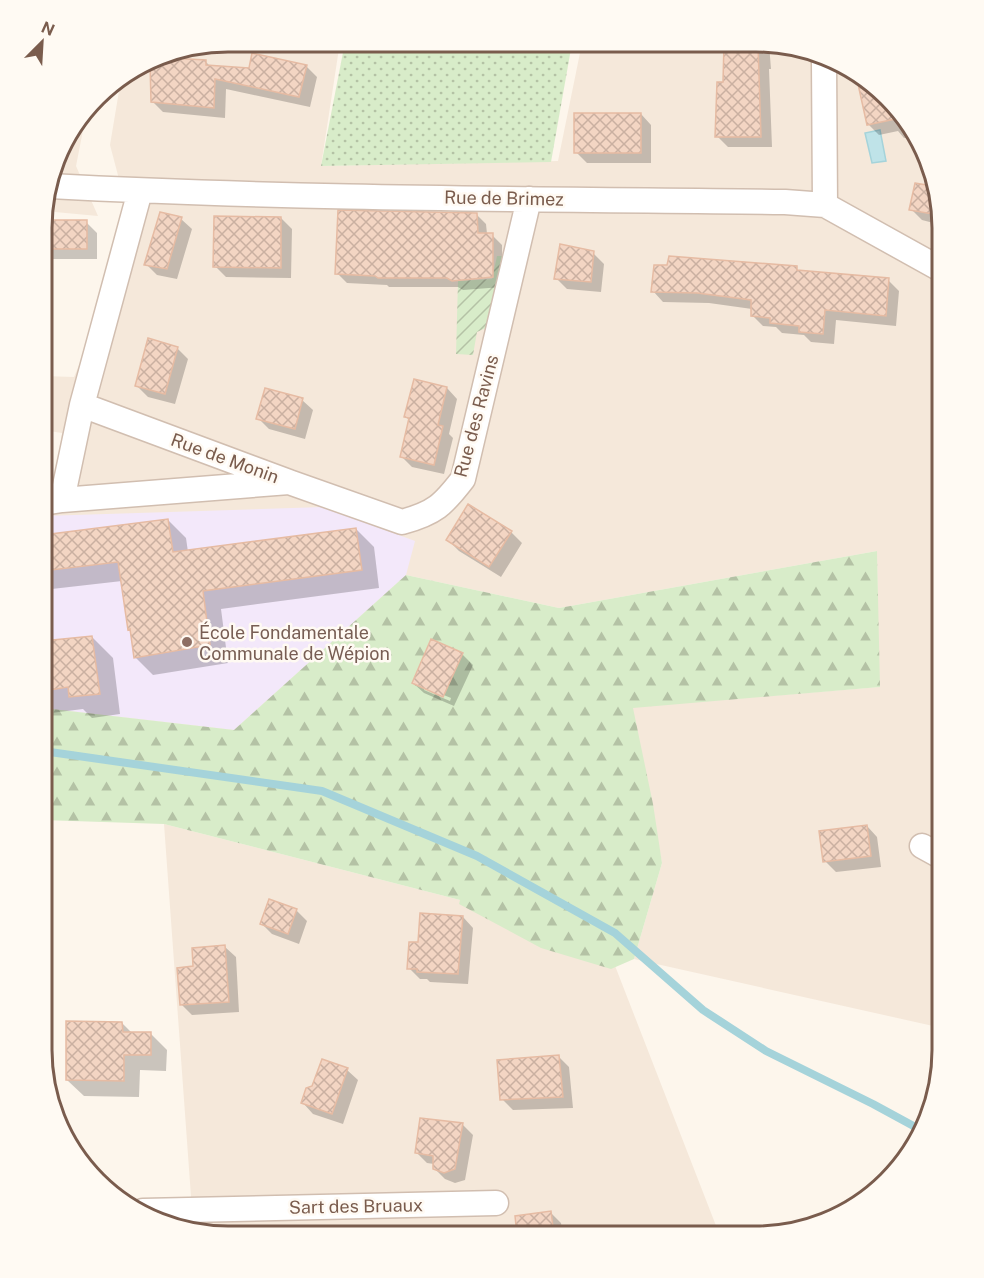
<svg xmlns="http://www.w3.org/2000/svg" width="984" height="1278" font-family="'Public Sans',sans-serif">
<style>
.residential{fill:#f5e8da}
.education{fill:#f3e8fa}
.grass{fill:url(#grass-dots)}
.forest{fill:url(#forest-firs)}
.garden{fill:url(#garden-furrows)}
.water{fill:#bfe3e8;stroke:#a5d3da;stroke-width:1.5}
.shadow{fill:#0003;fill-rule:evenodd}
.lines{fill:none;stroke-linecap:round;stroke-linejoin:round}
.stream{stroke:#a5d3da;stroke-width:8}
.building{fill:url(#building-cross-hatch);stroke:#e6bba3;stroke-width:1.5}
.street-casing{stroke:#d1beb0;stroke-width:27}
.street{stroke:#fff;stroke-width:24}
.education-dot{fill:#8d6e63;stroke:#fffaf3;stroke-width:2}
.labels{text-anchor:middle;dominant-baseline:central;stroke-width:5;stroke-linejoin:round;paint-order:stroke}
.street-label{font-size:18px;fill:#7a5c4d;stroke:#fffaf3}
.education-label{font-size:18px;fill:#785e54;stroke:#fffaf3;text-anchor:start}
.rim{fill:none;stroke:#7a5c4d;stroke-width:3}
</style>
<defs>
<pattern id="grass-dots" width="8" height="8" patternUnits="userSpaceOnUse" patternTransform="scale(1.5)"><rect width="8" height="8" fill="#d8ecc9"/><path d="M2 2h.1M6 6h.1" fill="none" stroke="#b4c2a5" stroke-width="1.8" stroke-linecap="round"/></pattern>
<pattern id="forest-firs" width="22" height="20" patternUnits="userSpaceOnUse" patternTransform="scale(1.5)"><rect width="22" height="20" fill="#d8ecc9"/><path d="M5 1l3.5 6h-7zM16 11l3.5 6h-7z" fill="#b4c2a5"/></pattern>
<pattern id="garden-furrows" width="10" height="10" patternUnits="userSpaceOnUse" patternTransform="scale(1.5)"><rect width="10" height="10" fill="#d8ecc9"/><path d="M-1 1l2-2M0 10L10 0M9 11l2-2" fill="none" stroke="#b4c2a5"/></pattern>
<pattern id="building-cross-hatch" width="8" height="8" patternUnits="userSpaceOnUse" patternTransform="scale(1.5)"><rect width="8" height="8" fill="#f3d5c3"/><path d="M0 0l8 8M0 8l8-8" fill="none" stroke="#cab0a1"/></pattern>
</defs>
<rect width="100%" height="100%" fill="#fdf6ec"/>
<path class="residential" d="M228,42H340L321,166L558,161L582,43L780,44L869,80L923,146L942,228V1028L634,959L662,863L632,707L879,687L877,551L559,608L406,575L234,730L43,708V516L51,514L62,433L43,430V376L74,377L134,236L110,145L121,79L168,52Z
M87,110L76,166L98,216L44,211V204L67,135Z
M164,824L460,900L612,958L720,1236L204,1234L140,1210H192Z"/>
<path class="education" d="M323,507L415,541L406,575L234,730L43,708V516Z"/>
<path class="grass" d="M345,42L572,43L551,162L321,166Z"/>
<path class="forest" d="M877,551L880,687L633,708L653,804L662,863L634,959L611,969L541,948L459,904L460,900L164,824L42,820L43,708L234,730L406,575L559,608Z"/>
<path class="garden" d="M497,256H505L490,326L477,332L473,355L456,354L458,281L492,279Z"/>
<path class="water" d="M880,130L886,161L872,163L865,133Z"/>
<path class="shadow" d="M725,43L769,44L771,69H769L772,147H728L717,136L724,83Z
M205,61L210,66L250,69L306,66L317,77L310,107L226,89L225,118L163,112L152,101Z
M869,80L914,136L904,138L898,131L879,135L868,124Z
M641,114L651,125V163H587L576,152Z
M916,184L932,187L941,225L922,220L911,209Z
M476,214L486,224L487,234L492,235L502,245V287L463,290L458,287H389L387,285L347,283L337,273Z
M281,218L292,229L291,278L226,277L215,266Z
M181,219L192,229L177,279L157,275L146,264Z
M44,222H86L97,233V259H44Z
M593,253L604,264L601,292L567,289L556,278Z
M796,268L800,272L888,280L899,291L896,326L836,320L834,344L811,342L804,335L782,333L776,327L763,326L752,315V309L709,303L663,302L653,291Z
M177,348L188,359L175,404L148,397L137,386Z
M447,388L457,399L449,434L453,438L444,474L412,467L401,456L410,421L406,417Z
M302,400L313,410L305,439L269,429L258,418Z
M469,506L511,532L522,543L501,577L459,551L448,540Z
M168,520L186,538L188,552L356,529L374,547L379,588L221,609L228,663L153,675L135,657L122,581L43,590V537Z
M92,637L113,658L120,714L92,718L83,709L43,714V643Z
M462,654L473,665L454,706L424,693L413,683ZM424,687L451,698L450,701L424,690Z
M867,826L877,837L881,867L836,872L825,861Z
M296,910L307,921L299,944L272,934L261,923Z
M463,917L473,928L468,984L430,982L427,979H420L409,968L420,943Z
M225,947L236,957L239,1012L192,1015L181,1004L195,967Z
M122,1023L132,1033L151,1034L167,1050L166,1071L140,1070L139,1097L84,1096L67,1080Z
M558,1056L569,1067L573,1108L513,1110L502,1099Z
M347,1070L358,1080L343,1124L313,1114L303,1103Z
M462,1124L473,1135L465,1180L455,1183L445,1179L434,1168V1164L427,1163L416,1152Z
M551,1213L561,1223L563,1235H519L517,1217Z"/>
<g class="lines">
<path class="stream" d="M43,751L322,791L477,856L615,933L703,1010L766,1051L873,1104L919,1129"/>
</g>
<path class="building" d="M724,43L758,44L761,137H715L717,82H723Z
M252,53L307,65L299,97L215,79L214,108L151,102L150,63H169L170,58L206,60V65L249,68Z
M856,75L869,80L900,118L867,125Z
M574,113H641V153H574Z
M915,183L932,186L939,215L909,210Z
M338,210L477,213L478,233H493V277L452,281L447,278H378L375,276L335,274Z
M160,212L182,217L167,269L144,265Z
M214,216L281,217V268L213,267Z
M44,220H87V249H44Z
M560,244L594,251L591,282L554,279Z
M669,256L797,266V270L889,278L886,316L825,310L823,334L799,332V326L770,323V318L751,316V300L697,293L651,292L654,265H667Z
M148,338L178,347L165,394L135,386Z
M414,379L447,387L438,425L443,426L434,465L400,457L409,418L404,417Z
M265,388L303,398L295,429L256,419Z
M468,504L512,531L489,567L446,540Z
M168,519L173,552L356,528L362,570L203,591L210,645L134,658L130,629L128,630L118,562L43,571V535Z
M92,636L100,694L69,697L68,687L43,691V641Z
M431,639L463,653L443,697L412,683Z
M867,825L871,856L823,862L819,831Z
M269,899L297,909L288,934L260,924Z
M420,913L463,916L458,974L417,972V969H407L409,942H418Z
M225,945L229,1002L180,1005L177,968L193,966L192,948Z
M66,1021L122,1022L123,1032H151V1055H124V1081L66,1080Z
M559,1055L563,1097L500,1100L497,1060Z
M322,1059L348,1068L332,1114L301,1103L306,1088L312,1086Z
M420,1118L463,1123L455,1169L444,1173L433,1169V1156L415,1153Z
M551,1211L554,1235H517L515,1216Z"/>
<g class="lines">
<defs>
<path id="street" d="M824,62L825,205
M50,186C295,199 540,199 785,202L825,205L942,270
M289,482L402,522C435,513 443,505 463,479L529,199
M62,500L289,482L82,405
M43,503L62,500L82,405L140,191
M922,846L942,857
M143,1211L496,1203"/>
</defs>
<use href="#street" class="street-casing"/>
<use href="#street" class="street"/>
</g>
<circle class="education-dot" cx="187" cy="642" r="6"/>
<g class="labels">
<g class="street-label">
<text transform="translate(504 198) rotate(1)">Rue de Brimez</text>
<text transform="translate(476 416) rotate(-75)">Rue des Ravins</text>
<text transform="translate(225 458) rotate(20)">Rue de Monin</text>
<text transform="translate(356 1206) rotate(-1)">Sart des Bruaux</text>
</g>
<g class="education-label">
<text x="199" y="632">École Fondamentale<tspan x="199" dy="21">Communale de Wépion</tspan></text>
</g>
</g>
<path d="M0 0H984V1278H0ZM228 52H756A176 176 0 0 1 932 228V1050A176 176 0 0 1 756 1226H228A176 176 0 0 1 52 1050V228A176 176 0 0 1 228 52Z" fill="#fffaf3" fill-rule="evenodd"/>
<path class="rim" d="M228 52H756A176 176 0 0 1 932 228V1050A176 176 0 0 1 756 1226H228A176 176 0 0 1 52 1050V228A176 176 0 0 1 228 52Z"/>
<g transform="translate(42 42) rotate(24)" stroke="#fffaf3" stroke-width="4.5" paint-order="stroke">
<path d="M0-4.5L10 22L0 15L-10 22Z" fill="#7a5c4d"/>
<text y="-9" font-size="16" font-weight="bold" text-anchor="middle" fill="#7a5c4d">N</text>
</g>
</svg>
